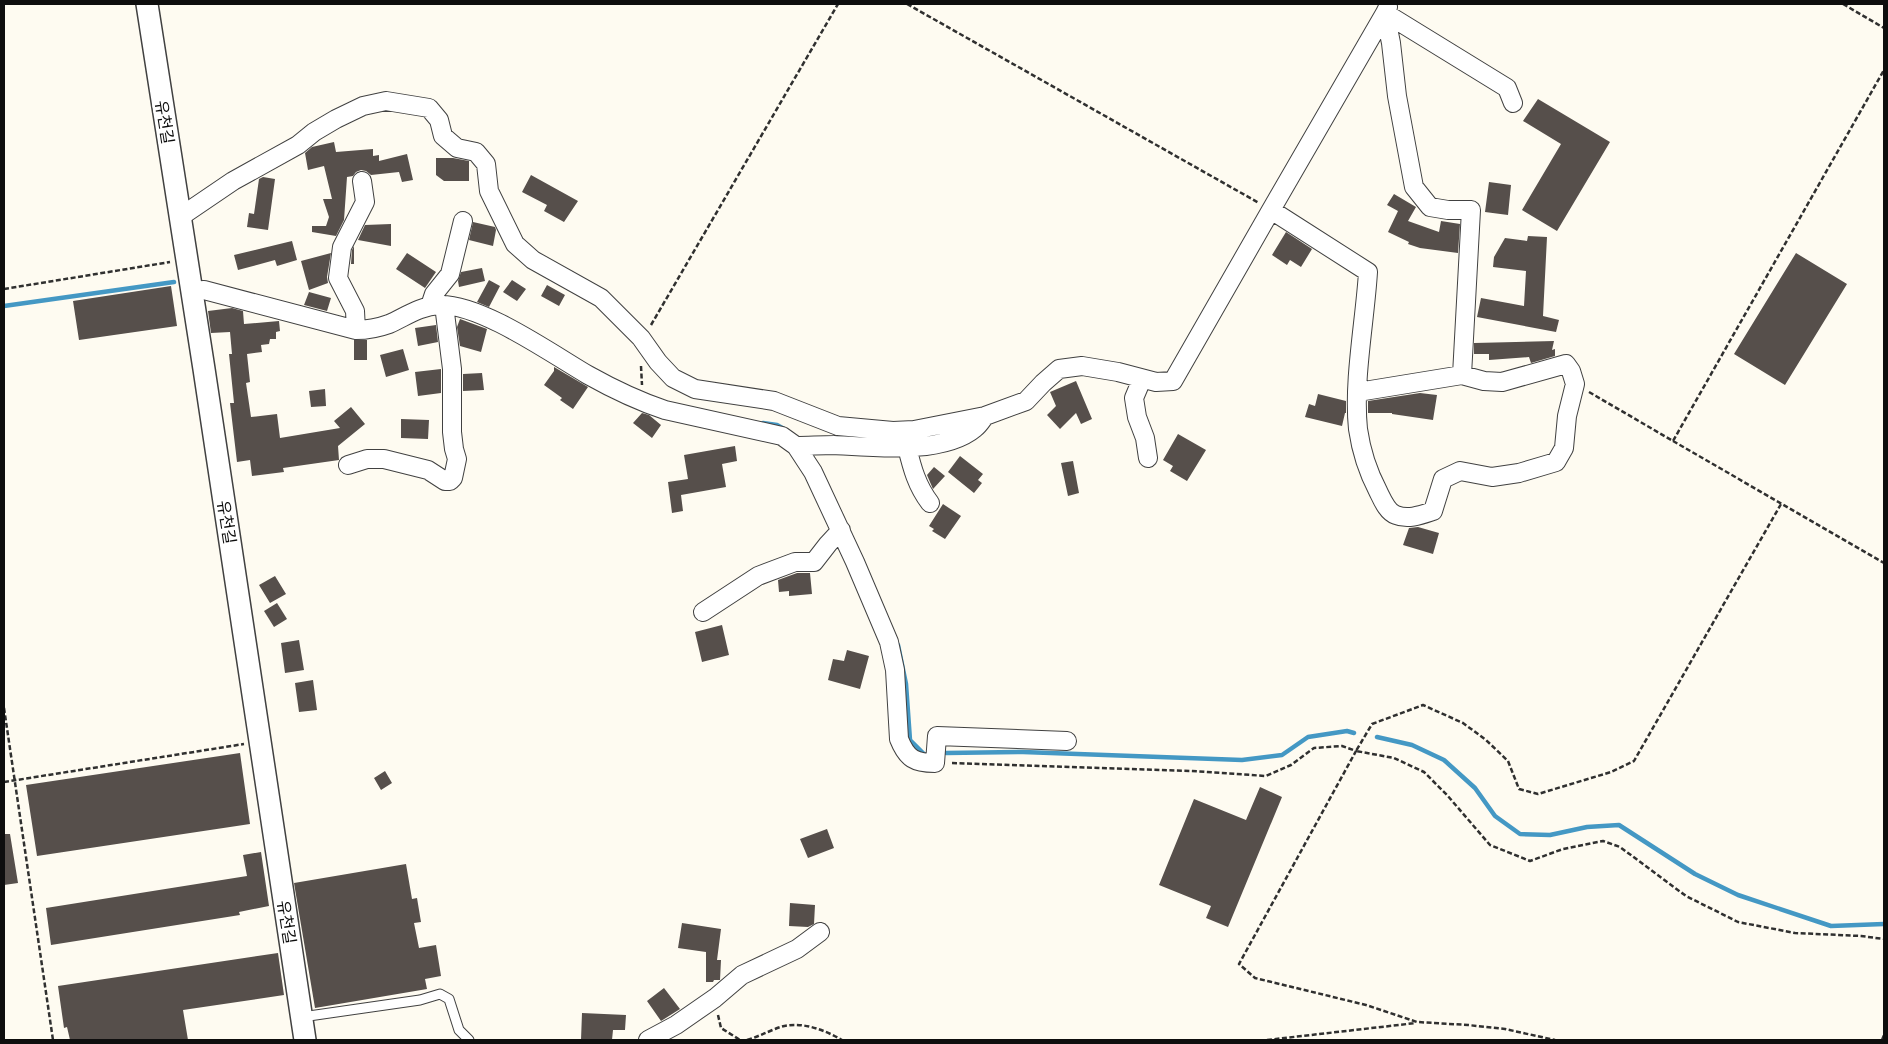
<svg xmlns="http://www.w3.org/2000/svg" width="1888" height="1044" font-family="'PT Serif','Noto Sans KR',serif">
<style>
.lines{fill:none;stroke-linecap:round;stroke-linejoin:round}
.stream{stroke:#4498c4;stroke-width:4.5}
.building{fill:#564f4b}
.service-casing{stroke:#414141;stroke-width:11}
.minor-casing{stroke:#414141;stroke-width:20}
.tertiary-casing{stroke:#414141;stroke-width:24}
.path{stroke:#303030;stroke-width:2.5;stroke-dasharray:5 2.5;stroke-linecap:butt}
.service{stroke:#fff;stroke-width:9}
.minor{stroke:#fff;stroke-width:18}
.tertiary{stroke:#fff;stroke-width:21}
.labels{text-anchor:middle;dominant-baseline:central;stroke-width:5;stroke-linejoin:round;paint-order:stroke}
.street-label{font-size:16px;fill:#0e0e0e;stroke:#fff}
</style>
<rect width="100%" height="100%" fill="#fefbf1"/>
<g class="lines">
<path class="stream" d="M4,306L174,282
M763,423L777,425L784,429
M898,645L906,684L910,740L924,754
M1377,737L1412,745L1444,760L1475,788L1495,816L1520,834L1550,835L1587,827L1619,825L1695,874L1738,895L1831,926L1884,924
M946,753L1023,752L1242,760L1282,755L1308,737L1347,731L1354,733"/>
</g>
<path class="building" d="M1538,99L1610,142L1557,231L1522,210L1561,144L1523,121Z
M334,142L336,152L373,149V156L379,155V161L407,154L413,180L402,182L399,172L371,175L366,171L361,170L356,172L353,176L347,177L344,220L336,236L312,232V226H326L329,217L323,199H332L324,166L308,170L305,153L312,147Z
M436,158H453L469,161V181H444L436,175Z
M531,175L578,201L564,222L544,211L547,205L522,192Z
M263,177L275,179L268,230L247,227L249,213L254,214L259,179Z
M1489,182L1511,185L1508,215L1485,212Z
M1394,194L1416,207L1408,221L1439,232L1441,221L1460,224L1458,253L1420,248L1408,244L1409,242L1388,232L1398,211L1387,205Z
M473,222L495,227L496,230L493,246L469,240Z
M391,224V246L358,240L365,225Z
M1286,232L1312,249L1301,267L1290,260L1287,265L1272,255Z
M1528,236L1547,237L1543,316L1559,320L1556,332L1477,317L1481,298L1524,306L1526,271L1493,267L1494,257L1505,238L1527,241Z
M292,241L297,260L277,266L275,260L238,270L234,255Z
M354,246V264H351L352,250Z
M331,253L327,277L328,283L309,290L301,261Z
M407,253L436,272L425,288L396,269Z
M1796,253L1847,284L1785,385L1734,354Z
M482,268L485,281L459,287L458,281L461,272Z
M489,280L500,286L489,307L477,302Z
M512,280L526,289L517,301L503,292Z
M547,285L565,295L559,306L541,296Z
M171,286L177,326L79,340L73,301Z
M309,292L331,298L327,311L304,305Z
M232,308L243,311L244,324L279,321L280,331L276,332V339H270L269,344L261,345L262,352L247,354L250,382L246,383L251,417L277,414L280,438L340,428L334,421L351,407L365,424L338,446L339,460L283,468L284,472L252,476L250,460L237,462L230,403H234L229,354H232L230,332L211,333L208,311Z
M460,319L487,329L481,352L460,346L457,327Z
M436,325L438,342L418,346L415,328Z
M354,340H367V360H354Z
M1554,341L1552,350L1555,349V356L1531,363L1529,357L1489,360V354H1474V343Z
M403,349L409,370L386,377L380,355Z
M554,367L588,387L573,409L560,400L562,398L544,385L554,371Z
M441,369V393L418,396L415,372Z
M482,373L484,390L463,391V374Z
M1076,381L1092,419L1081,424L1076,413L1060,429L1047,415L1056,406L1050,392Z
M325,389L326,406L311,407L309,391Z
M1420,393L1437,395L1433,420L1392,414V413H1368V401Z
M1318,394L1346,401V413H1345L1342,426L1305,417L1309,404L1315,406Z
M642,413L649,415L661,425L652,438L633,423Z
M401,419L429,420L428,439L401,438Z
M1178,434L1206,450L1187,481L1170,471L1173,466L1163,460Z
M735,446L737,461L722,464L726,487L681,495L683,511L672,513L668,482L688,479L684,455Z
M960,456L983,474L978,480L982,483L974,493L948,472Z
M1073,461L1079,493L1068,496L1061,463Z
M934,467L945,476L933,489L927,475Z
M943,504L961,516L945,539L932,531L934,529L929,526Z
M1418,527L1439,533L1433,554L1403,545L1409,528Z
M797,573H810L812,594L789,596V591L779,592L778,580Z
M275,576L286,594L270,603L259,585Z
M277,603L287,619L274,627L264,611Z
M722,625L729,655L702,662L695,632Z
M299,640L304,670L285,673L281,643Z
M847,650L869,656L860,689L828,680L833,659L844,661Z
M313,680L317,710L299,712L295,683Z
M240,753L250,824L37,856L26,785Z
M385,771L392,783L381,790L374,778Z
M1260,787L1282,797L1228,927L1206,918L1211,906L1159,885L1194,799L1246,820Z
M827,829L834,848L808,858L800,839Z
M4,834H10L18,883L4,885Z
M261,852L269,906L239,912L240,915L51,945L46,908L247,876L243,855Z
M406,864L412,899L417,898L421,922L414,923L419,948L436,945L441,976L425,979L427,989L315,1008L294,883Z
M790,903L815,905L814,924L808,927L789,926Z
M682,923L721,929L717,960H721L720,980H714L713,982H706V952L678,948Z
M278,953L284,995L183,1010L188,1040H70L67,1027L64,1028L58,986Z
M664,988L680,1009L661,1021L647,1001Z
M582,1013L626,1015L625,1030H613L612,1040H581Z"/>
<g class="lines">
<defs>
<path id="service" d="M302,1017L420,1000L440,994L449,999L459,1030L469,1040"/>
<path id="minor" d="M1388,7L1385,13L1507,88L1513,103
M180,217L233,181L298,145L314,132L336,119L363,106L386,101L429,108L439,120L443,136L457,148L476,152L486,164L489,191L515,244L533,260L601,298L641,338L658,362L673,378L695,389L774,401L838,426L893,431L914,430L985,416L1026,401L1043,383L1059,369L1082,366L1118,372L1156,382L1173,381L1271,210L1368,272C1365,321 1353,381 1358,429C1361,450 1368,472 1378,491C1382,499 1387,512 1396,515C1408,520 1421,515 1433,511L1443,479L1460,471L1492,477L1519,473L1556,462L1564,448L1567,416L1575,384L1571,371L1566,364L1502,382L1484,381L1462,375L1471,210H1448L1430,207L1414,187L1397,96L1391,43L1385,13L1271,210
M191,291L204,290L356,330C368,330 378,328 389,324C405,317 420,306 439,305C480,303 552,354 588,375C613,389 638,401 665,410L782,436L796,446L813,472L855,562L889,642L895,670L899,739C907,759 915,763 935,763L937,736L1067,741
M430,306L434,294L450,274L463,221
M356,330L355,311L338,278L342,247L365,202L362,181
M1142,379L1134,398L1137,417L1145,438L1148,458
M1358,392L1462,375
M796,446C808,446 821,445 834,445C873,447 943,455 975,428C979,425 982,420 985,416
M907,447C912,468 917,486 930,503
M348,465L367,459H384L428,470L445,481H450L453,478L457,459L454,449L452,432V369L444,305
M703,612L758,576L795,562H814L828,544L841,530
M648,1040L676,1025L715,998L742,975L797,949L820,932"/>
<path id="tertiary" d="M147,4L204,369L305,1040"/>
</defs>
<use href="#service" class="service-casing"/>
<use href="#minor" class="minor-casing"/>
<use href="#tertiary" class="tertiary-casing"/>
<path class="path" d="M907,4L1259,203
M1843,4L1884,28
M4,289L170,262
M651,325L838,4
M641,366L642,385
M1589,392L1673,441L1884,70
M1673,441L1884,563
M1781,504L1634,761L1611,772L1538,794L1519,789L1508,761L1486,740L1463,723L1423,705L1372,724L1356,751L1394,758L1424,772L1447,795L1490,845L1530,861L1563,849L1603,841L1620,847L1686,896L1738,922L1795,933L1861,936L1884,939
M4,708L53,1040
M952,763L1192,771L1266,776L1291,765L1314,748L1342,746L1356,751L1239,964L1255,978L1366,1005L1417,1022L1468,1025L1505,1029L1555,1040
M4,782L244,744
M718,1015L721,1028L740,1040
M747,1040C757,1037 765,1033 775,1029C797,1019 823,1029 842,1040
M1267,1040L1416,1023
M1882,1040L1884,1035"/>
<use href="#service" class="service"/>
<use href="#minor" class="minor"/>
<use href="#tertiary" class="tertiary"/>
</g>
<g class="labels">
<g class="street-label">
<text transform="translate(165 122) rotate(81)">유천길</text>
<text transform="translate(227 522) rotate(81)">유천길</text>
<text transform="translate(287 922) rotate(81)">유천길</text>
</g>
</g>
<rect width="1888" height="1044" fill="none" stroke="#0e0e0e" stroke-width="10"/>
</svg>
